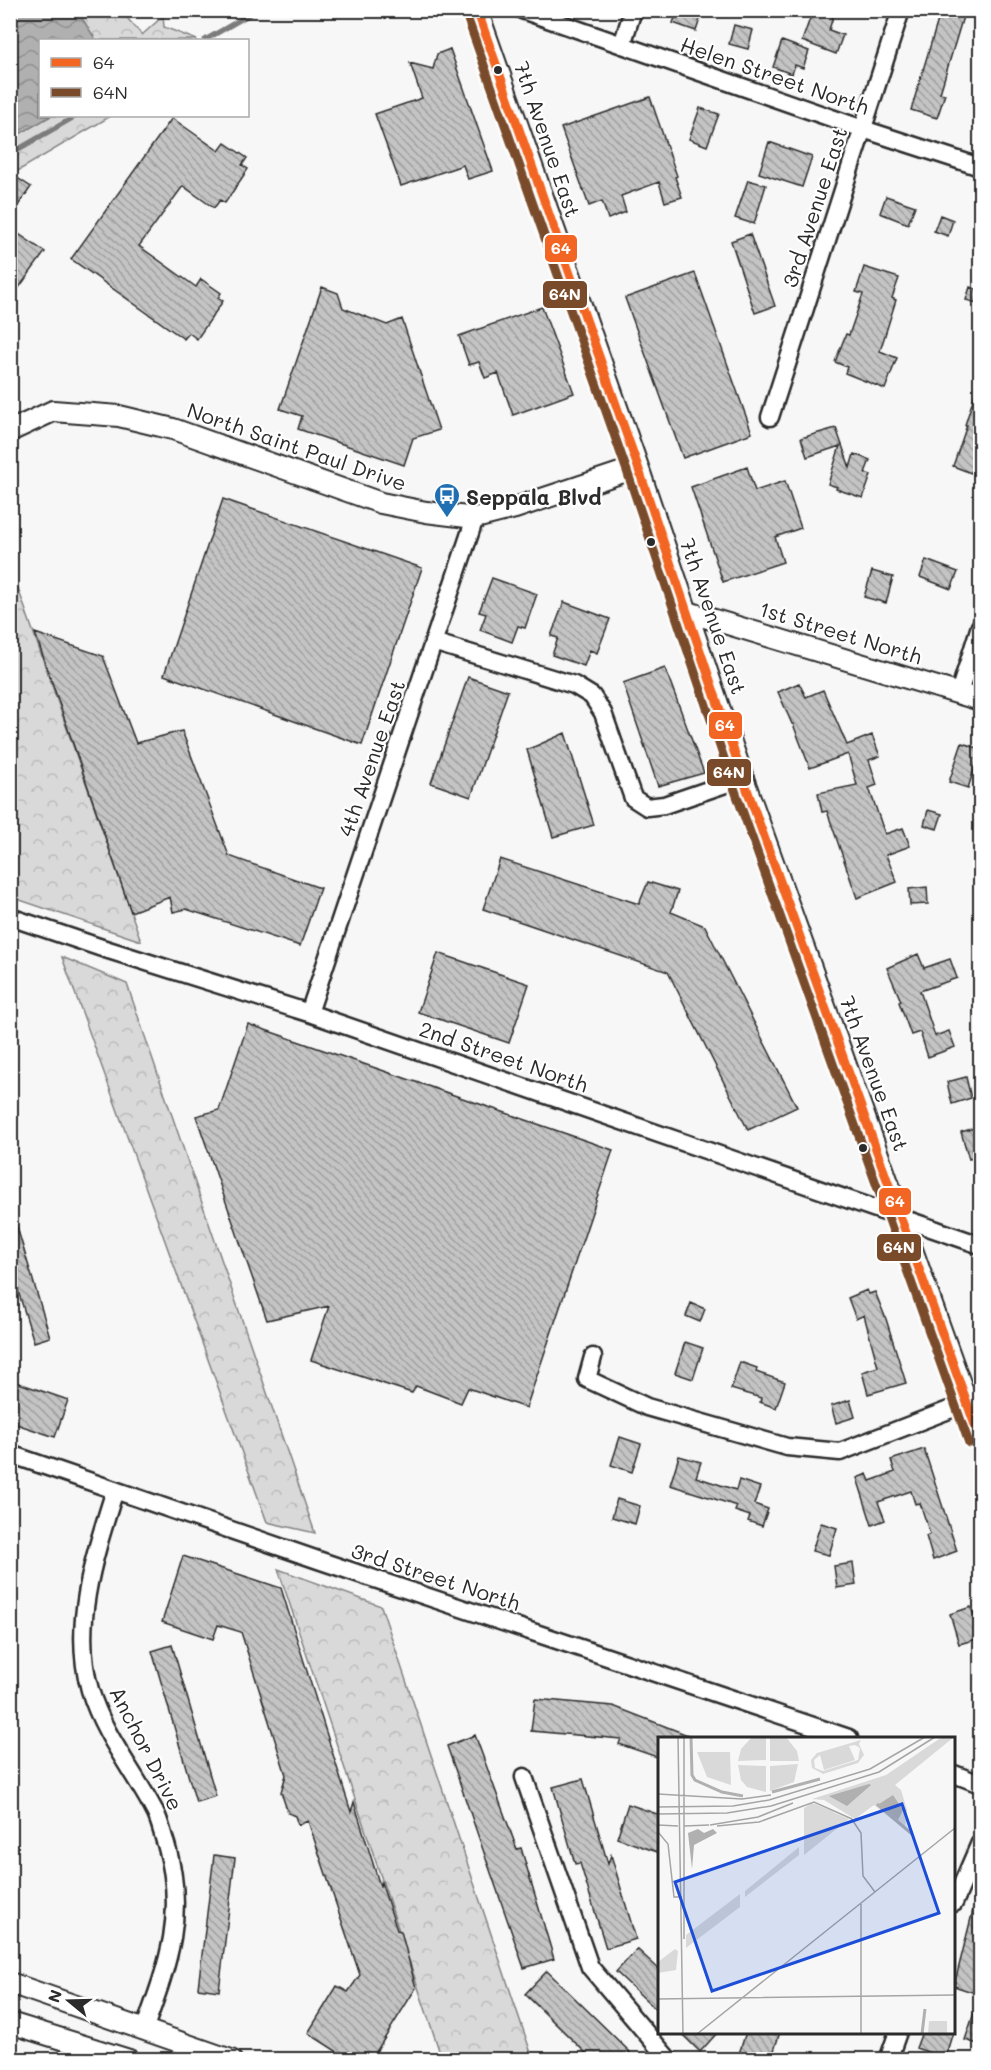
<svg xmlns="http://www.w3.org/2000/svg" width="991" height="2070" font-family="Mali,sans-serif">
<style>
.forest{fill:url(#forest-crowns);stroke:#828282;stroke-width:1.5}
.water{fill:url(#water-waves);stroke:#7b7b7b;stroke-width:1.5}
.lines{fill:none;stroke-linecap:round;stroke-linejoin:round}
.stream{stroke:#7b7b7b;stroke-width:5}
.building{fill:url(#building-back-hatch);stroke:#2b2b2b;stroke-width:1.5}
.minor-casing{stroke:#2b2b2b;stroke-width:21}
.tertiary-casing{stroke:#2b2b2b;stroke-width:24}
.minor{stroke:#fff;stroke-width:16}
.tertiary{stroke:#fff;stroke-width:20}
.bus-1-casing{stroke:#fff;stroke-width:14}
.bus-2-casing{stroke:#fff;stroke-width:14}
.bus-1{stroke:#f26522;stroke-width:9}
.bus-2{stroke:#7a4b2a;stroke-width:9}
.bus-dot{fill:#2b2b2b;stroke:#fff;stroke-width:2}
.labels{text-anchor:middle;dominant-baseline:central;stroke-width:4.5;stroke-linejoin:round;paint-order:stroke}
.street-label{font-size:21px;fill:#2b2b2b;stroke:#fff}
.poi-label{font-size:21px;font-weight:bold;fill:#2b2b2b;stroke:#fff;text-anchor:start}
.inset-river{fill:none;stroke:#b0b0b0;stroke-width:3}
.inset-road{fill:none;stroke:#a5a5a5;stroke-width:1.5}
.view{fill:#1d4ed8;fill-opacity:0.15;stroke:#1d4ed8;stroke-width:3}
.inset-edge{fill:none;stroke:#2b2b2b;stroke-width:3}
.line-badge{stroke:#fff;stroke-width:2}
.badge-label{font-size:16px;text-anchor:middle;font-weight:bold;fill:#fff}
</style>
<defs>
<pattern id="forest-crowns" width="20" height="18" patternUnits="userSpaceOnUse" patternTransform="scale(1.5)"><rect width="20" height="18" fill="#d9d9d9"/><path d="M2 6a3 3 0 1 1 6 0M12 15a3 3 0 1 1 6 0" fill="none" stroke="#bababa"/></pattern>
<pattern id="water-waves" width="16" height="10" patternUnits="userSpaceOnUse" patternTransform="scale(1.5)"><rect width="16" height="10" fill="#b0b0b0"/><path d="M0 5q4-4 8 0t8 0" fill="none" stroke="#8f8f8f"/></pattern>
<pattern id="building-back-hatch" width="6" height="6" patternUnits="userSpaceOnUse" patternTransform="scale(1.5)"><rect width="6" height="6" fill="#c4c4c4"/><path d="M-1 5l2 2M0 0l6 6M5-1l2 2" fill="none" stroke="#9f9f9f"/></pattern>
</defs>
<rect width="100%" height="100%" fill="#f7f7f7"/>
<filter id="ink" filterUnits="userSpaceOnUse"><feTurbulence type="fractalNoise" baseFrequency=".0167" numOctaves="2"/><feDisplacementMap in="SourceGraphic" scale="12" xChannelSelector="R" yChannelSelector="G"/><feConvolveMatrix kernelMatrix="1 2 1 2 8 2 1 2 1" color-interpolation-filters="sRGB"/></filter>
<g filter="url(#ink)">
<path class="forest" d="M10,11H121L142,35L163,16L164,27L197,40H40V116H111L11,175Z
M11,568L141,941L11,897Z
M62,957L127,984L315,1533L267,1522Z
M278,1569L381,1606L533,2059H442Z"/>
<path class="water" d="M11,11H62L82,18L96,40H40V116H51L11,139Z"/>
<g class="lines">
<path class="stream" d="M205,40L257,10
M10,154L76,116"/>
</g>
<path class="building" d="M678,10H703L696,31L673,23Z
M813,10H835L829,30L843,35L836,54L802,41Z
M941,10H965L940,93L945,94L937,118L911,110Z
M734,25L753,30L748,49L729,44Z
M782,41L809,51L803,68L795,65L792,74L773,67Z
M450,49L493,171L468,179L463,165L401,186L375,114L422,98L410,63L433,69L437,54Z
M650,97L677,176L675,177L682,197L665,202L659,182L621,196L626,212L608,219L602,201L589,206L561,128Z
M700,108L719,114L707,146L689,139Z
M172,118L219,151L225,143L247,158L242,165L248,169L225,203L220,200L214,208L183,186L139,246L196,287L201,279L221,293L218,298L223,301L197,339L189,333L184,339L71,259Z
M769,142L812,157L802,187L759,173Z
M16,177L31,187L10,217V185Z
M748,180L766,185L754,224L735,218Z
M886,196L915,206L908,224L880,213Z
M940,215L953,220L948,236L934,231Z
M10,228L45,252L10,300Z
M750,234L775,306L755,313L731,241Z
M864,267L899,278L892,298L896,300L880,351L897,358L885,389L845,373L847,367L835,362L846,334L849,335L863,294L856,292Z
M695,273L752,433L683,458L625,298Z
M322,287L338,293L343,308L387,325L402,319L439,430L413,438L404,465L298,429L302,416L280,409Z
M970,287L981,291V304L966,300Z
M542,307L574,393L513,415L498,373L485,378L479,362L469,365L459,336Z
M978,384H981V445L971,473L953,466L967,425H965Z
M836,428L850,468L854,454L870,460L865,473L871,475L863,498L836,489L837,487L828,484L840,446L807,457L801,438Z
M747,467L755,491L785,481L801,528L775,537L783,562L723,582L691,487Z
M223,499L422,568L362,745L164,675Z
M926,560L958,572L951,589L920,577Z
M872,571L893,577L886,603L864,597Z
M492,578L537,594L525,628L518,626L512,642L480,630L486,614L479,612Z
M564,602L610,619L597,653L590,650L584,666L552,655L558,638L551,636Z
M35,633L103,656L136,743L182,731L229,856L320,888L300,946L186,909L173,912L170,897L131,912Z
M665,668L704,773L658,786L623,683Z
M468,677L508,691L471,797L431,783Z
M799,683L806,697L823,690L847,745L872,735L880,756L869,760L877,785L869,788L885,834L903,828L910,846L886,855L897,882L857,898L827,811L822,812L818,793L857,785L848,754L810,768L793,724H792L778,692Z
M565,733L594,825L553,837L527,750Z
M962,743L981,749L968,788L949,782Z
M928,810L942,814L937,829L924,825Z
M500,859L639,904L648,882L678,891L671,912L705,926L797,1107L748,1130L668,972L483,909Z
M927,887L928,904L910,905L909,889Z
M438,953L529,984L509,1043L418,1012Z
M918,954L924,968L950,959L957,978L920,991L935,1036L949,1031L955,1047L928,1057L920,1032L911,1035L899,1002L901,1001L887,968Z
M248,1024L613,1150L526,1408L468,1388L461,1403L416,1386L412,1393L311,1360L329,1306L267,1320L196,1116L219,1110Z
M966,1077L971,1098L952,1104L947,1082Z
M981,1126V1156L969,1159L961,1132Z
M14,1217L50,1337L34,1342L10,1265V1218Z
M867,1290L869,1294L875,1292L886,1319L906,1383L868,1394L862,1372L878,1367L864,1315L856,1319L848,1298Z
M691,1303L705,1309L700,1322L686,1316Z
M685,1342L703,1348L693,1379L675,1373Z
M740,1362L757,1368L756,1372L785,1382L776,1408L760,1402L761,1398L731,1389Z
M10,1380L68,1400L55,1437L10,1422Z
M850,1400L855,1417L836,1423L831,1406Z
M620,1437L641,1444L632,1472L611,1465Z
M924,1449L957,1551L933,1560L926,1536L930,1534L920,1503L915,1504L911,1491L878,1502L885,1520L872,1525L857,1478L867,1474L870,1481L895,1472L891,1460Z
M679,1456L701,1462L696,1477L736,1490L739,1480L760,1487L754,1504L768,1509L762,1526L748,1521L750,1516L735,1511L737,1506L670,1485Z
M617,1499L640,1506L635,1524L612,1517Z
M821,1523L837,1528L829,1555L812,1551Z
M183,1556L281,1588L351,1812L354,1802L380,1886L381,1882L397,1930L401,1931L416,1988L371,2060H350L308,2033L337,1986L348,1992L360,1975L308,1821L298,1825L295,1816L288,1813L281,1792L286,1775L241,1632L218,1625L213,1639L162,1622Z
M853,1563L856,1585L837,1588L834,1566Z
M971,1607L974,1615L981,1613V1638L959,1644L950,1614Z
M172,1645L216,1796L196,1802L152,1651Z
M535,1699L613,1706L693,1737V1738H660V1758L619,1744L621,1739L531,1731Z
M475,1735L517,1849L521,1848L554,1959L524,1968L447,1746Z
M583,1779L608,1864L611,1855L636,1939L606,1948L580,1863L575,1864L553,1787Z
M628,1804L660,1815V1853L617,1838Z
M214,1855L235,1858L219,1991L198,1988Z
M975,1902H981V1995L954,1986Z
M637,1949L660,1970V2013L616,1972Z
M547,1971L630,2052L623,2060H593L525,1994Z
M978,2001L981,2002V2045L965,2040Z
M680,2032H718L700,2052Z
M746,2032H780L771,2060H737Z
M922,2032H953L945,2058L916,2048Z"/>
<g class="lines">
<defs>
<path id="minor" d="M522,10L863,129L980,167
M622,45L633,10
M770,417L901,10
M433,642L574,685L592,696L603,713L633,798L647,807L664,805L743,778
M959,693L980,626
M10,917L102,948L309,1013L980,1245
M309,1013L475,518
M593,1357L587,1379L647,1407L787,1447L840,1452L967,1403
M10,1454L318,1560L849,1738
M115,1490C95,1554 71,1623 90,1690C103,1734 133,1770 154,1810C160,1820 162,1833 166,1844C187,1914 168,1964 144,2030
M954,1774L980,1784
M524,1777L590,1967L669,2060
M954,1903L980,1843
M888,2060L898,2032"/>
<path id="tertiary" d="M477,10L638,467L743,778L980,1439
M10,431L53,411L119,416L173,429L381,503L426,512L475,518L515,508L638,467
M688,612L980,700
M10,1983L231,2060
M10,2023L129,2060"/>
</defs>
<use href="#minor" class="minor-casing"/>
<use href="#tertiary" class="tertiary-casing"/>
<use href="#minor" class="minor"/>
<use href="#tertiary" class="tertiary"/>
<defs>
<path id="bus-1" d="M477,10L638,467L743,778L980,1439"/>
<path id="bus-2" d="M466,14L627,471L732,782L969,1443"/>
</defs>
<use href="#bus-1" class="bus-1-casing"/>
<use href="#bus-2" class="bus-2-casing"/>
<use href="#bus-1" class="bus-1"/>
<use href="#bus-2" class="bus-2"/>
</g>
</g>
<defs>
<symbol id="bus-pin" viewBox="-11 -11 22 30"><path d="M0 17L-7.5 6A9.5 9.5 0 1 1 7.5 6Z" fill="#1f6fb2" stroke="#fff"/><path d="M-5-6H5V4H4V6H2V4H-2V6H-4V4H-5ZM-3.5-4V0h7V-4ZM-3.5 1.2v1.5H-2V1.2ZM2 1.2v1.5H3.5V1.2Z" fill="#fff"/></symbol>
</defs>
<g fill-rule="evenodd">
<use href="#bus-pin" x="432" y="481" width="30" height="40"/>
</g>
<g class="bus-dot">
<circle cx="498" cy="70" r="5"/>
<circle cx="651" cy="542" r="5"/>
<circle cx="863" cy="1148" r="5"/>
</g>
<g class="labels">
<g class="street-label">
<text transform="translate(775 75) rotate(19)">Helen Street North</text>
<text transform="translate(548 139) rotate(71)">7th Avenue East</text>
<text transform="translate(814 207) rotate(-72)">3rd Avenue East</text>
<text transform="translate(297 446) rotate(19)">North Saint Paul Drive</text>
<text transform="translate(714 616) rotate(71)">7th Avenue East</text>
<text transform="translate(841 632) rotate(17)">1st Street North</text>
<text transform="translate(371 758) rotate(-71)">4th Avenue East</text>
<text transform="translate(504 1056) rotate(19)">2nd Street North</text>
<text transform="translate(875 1073) rotate(70)">7th Avenue East</text>
<text transform="translate(436 1576) rotate(18)">3rd Street North</text>
<text transform="translate(147 1748) rotate(63)">Anchor Drive</text>
</g>
<g class="poi-label">
<text x="466" y="496">Seppala Blvd</text>
</g>
</g>
<g transform="translate(658 1737)">
<rect width="297" height="297" fill="#f7f7f7"/>
<path d="M284,0H296L237,48L243,53L249,73L247,93L216,68L197,82L166,63L154,62L228,38ZM154,66L191,82L146,118V71ZM141,110V118L87,160V154ZM82,157V170L28,211V198ZM17,212L20,214L18,233L0,236V225Z" fill="#d9d9d9"/>
<path d="M157,67L176,75L161,89L147,85L148,70Z" fill="#d9d9d9"/>
<path d="M94,0H108V23L80,24L83,12ZM112,0H128L139,14L141,24H112ZM203,3L201,7L206,18L200,26L165,37L154,31L153,23L159,16ZM191,9L197,8L202,11L200,23L165,34L157,31L156,23L162,18L166,33L197,23ZM39,15H72L73,48L49,40ZM140,27L136,45L112,54V29ZM80,28L108,29V55L89,50L83,43ZM271,284H289V296L296,297H270Z" fill="#d9d9d9" fill-rule="evenodd"/>
<path d="M213,48L189,69L171,59L211,47ZM235,58L245,73L240,83L221,67ZM40,92L46,96L55,92L59,96L36,108L34,132L30,96Z" fill="#b0b0b0"/>
<path class="inset-river" d="M33,0L34,38L37,43L64,55L85,59M114,55L162,42M219,67L254,97M264,297L267,272"/>
<path class="inset-road" d="M20,0L25,297M0,57L84,62L113,58M0,70L75,69L111,63L212,32L267,0M0,77L69,76L113,69L221,35L277,0M193,81L203,96L205,139L217,155M0,88L20,89M52,88L100,80L135,66M26,89L51,88M59,89L101,85L156,65L194,82M0,95L10,107L16,160H24M203,167V297M26,202V0M0,262L297,258M39,297L297,91"/>
<path class="view" d="M244,67L281,176L54,254L17,145Z"/>
<rect width="297" height="297" class="inset-edge"/>
</g>
<g class="line-badge">
<rect x="544" y="234" width="34" height="29" rx="6" fill="#f26522"/>
<rect x="542" y="280" width="46" height="29" rx="6" fill="#7a4b2a"/>
<rect x="708" y="711" width="35" height="29" rx="6" fill="#f26522"/>
<rect x="706" y="758" width="46" height="29" rx="6" fill="#7a4b2a"/>
<rect x="878" y="1187" width="34" height="29" rx="6" fill="#f26522"/>
<rect x="876" y="1233" width="46" height="29" rx="6" fill="#7a4b2a"/>
</g>
<g class="badge-label">
<text x="561" y="254">64</text>
<text x="565" y="300">64N</text>
<text x="725" y="731">64</text>
<text x="729" y="778">64N</text>
<text x="895" y="1207">64</text>
<text x="899" y="1253">64N</text>
</g>
<rect width="991" height="2070" fill="none" stroke="#fff" stroke-width="36"/>
<rect x="18" y="18" width="955" height="2034" fill="none" stroke="#2b2b2b" stroke-width="2" filter="url(#ink)"/>
<rect x="39" y="39" width="210" height="78" fill="#ffffff" stroke="#aaaaaa" stroke-width="1.5"/>
<rect x="51" y="58" width="30" height="9" fill="#f26522" stroke="#aaaaaa" stroke-width="1.5"/>
<text x="93" y="69" font-size="18" fill="#2b2b2b">64</text>
<rect x="51" y="88" width="30" height="9" fill="#7a4b2a" stroke="#aaaaaa" stroke-width="1.5"/>
<text x="93" y="99" font-size="18" fill="#2b2b2b">64N</text>
<g transform="translate(69 2001) rotate(289)" stroke="#ffffff" stroke-width="4.5" paint-order="stroke">
<path d="M0-4.5L10 22L0 15L-10 22Z" fill="#2b2b2b"/>
<text y="-9" font-size="16" font-weight="bold" text-anchor="middle" fill="#2b2b2b">N</text>
</g>
</svg>
